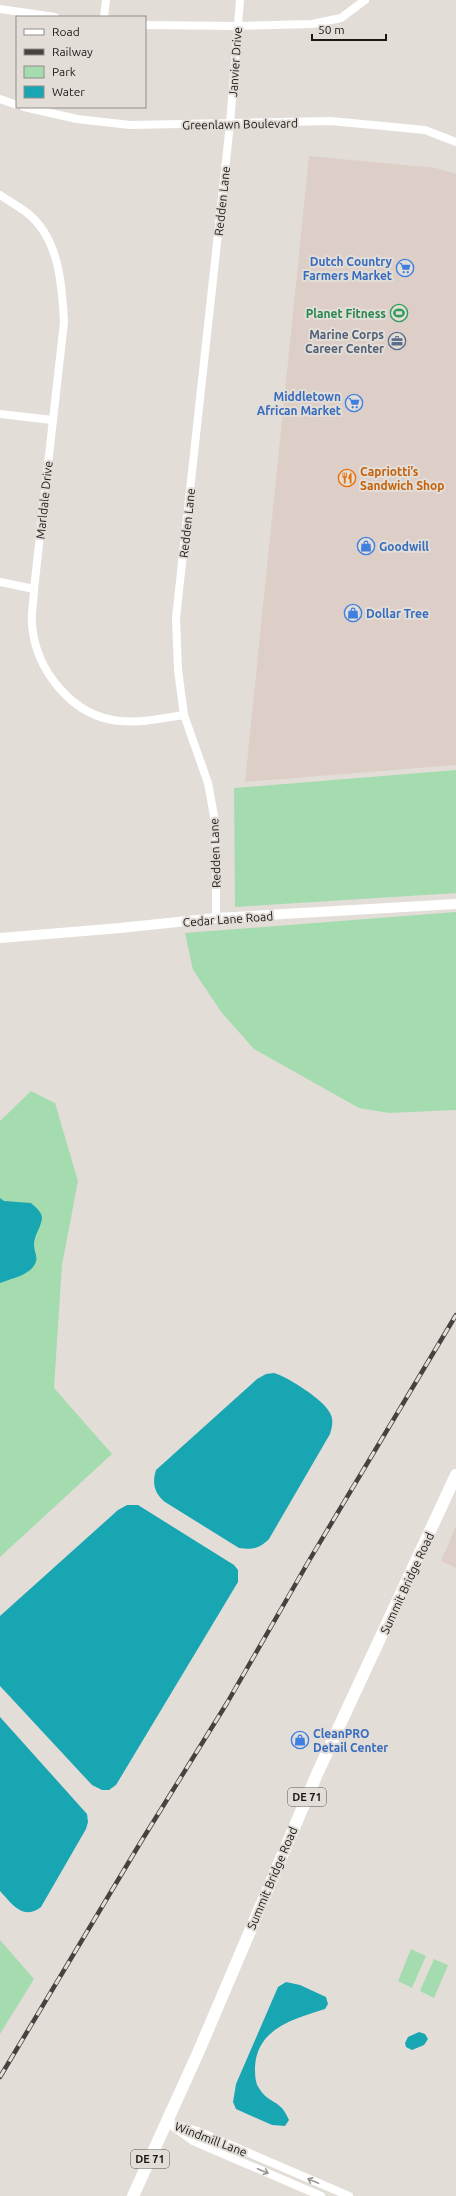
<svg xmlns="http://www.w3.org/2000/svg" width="456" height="2196" font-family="Ubuntu,sans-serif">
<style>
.built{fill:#ddcfc7}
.green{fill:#a4dcaf}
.water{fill:#19a6b3}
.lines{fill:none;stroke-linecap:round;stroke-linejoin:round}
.minor{stroke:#fff;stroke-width:8}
.tertiary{stroke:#fff;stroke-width:10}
.primary{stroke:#fff;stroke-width:12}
.rail-casing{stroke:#45423f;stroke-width:4.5}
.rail{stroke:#e3ddd8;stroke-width:3;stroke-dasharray:9;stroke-linecap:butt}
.oneway{stroke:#989796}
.labels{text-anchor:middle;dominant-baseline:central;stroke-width:4;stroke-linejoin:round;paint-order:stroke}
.shield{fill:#e3ddd8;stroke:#565350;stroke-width:1}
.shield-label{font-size:11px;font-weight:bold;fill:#1a1816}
.street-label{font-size:12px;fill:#1a1816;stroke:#e3ddd8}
.shop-label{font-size:12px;font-weight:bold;fill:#366cbe;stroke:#e3ddd8;text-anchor:start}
.leisure-label{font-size:12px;font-weight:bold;fill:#27864d;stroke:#e3ddd8;text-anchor:end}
.service-label{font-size:12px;font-weight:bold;fill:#4e5e75;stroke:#e3ddd8;text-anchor:end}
.food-label{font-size:12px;font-weight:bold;fill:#c56008;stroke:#e3ddd8;text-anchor:start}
</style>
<rect width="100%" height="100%" fill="#e3ddd8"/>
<path class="built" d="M309,156L436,168L456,174V765L245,782Z
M456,1526V1568L441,1561Z"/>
<path class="green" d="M456,770V893L235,907L234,788Z
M456,912V1110L389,1113L359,1108L254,1049L222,1013L193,970L185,933Z
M31,1091L55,1103L78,1181L62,1265L54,1388L112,1454L0,1557V1121Z
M0,1940L34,1979L0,2034Z
M411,1949L426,1956L412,1988L398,1981Z
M434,1959L448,1965L434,1998L420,1991Z"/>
<path class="water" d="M0,1198L4,1201L31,1203C35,1207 41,1211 42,1217C42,1226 34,1235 34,1244C34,1254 40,1258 33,1267C26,1276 10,1279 0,1283Z
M274,1373C288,1377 324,1400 330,1413C334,1420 332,1427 330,1434L269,1539C259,1549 252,1550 239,1548L165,1502C154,1493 152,1483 156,1470L257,1379L266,1374Z
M127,1505H138L234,1565L238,1570V1582L116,1785L109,1790H102L92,1785L0,1686V1616L118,1510Z
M0,1717L87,1814L88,1822L86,1829L41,1907C23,1921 12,1904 0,1891Z
M286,1982L300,1985L326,1997L328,2004L325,2009C294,2019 257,2028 255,2067C255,2073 255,2083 259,2088C269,2105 280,2098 289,2120L285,2126L272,2125L236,2109L233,2102L236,2084L278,1987Z
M419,2032L425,2034L428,2039L424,2045L412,2050L406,2047L405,2043L408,2037Z"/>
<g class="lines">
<path class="minor" d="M0,9L55,17
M104,17L106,0
M145,25L237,26L312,24L341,18L365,0
M0,99L17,105
M24,107L77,119L130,125L331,121L425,130L456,142
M0,195C9,201 18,206 26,212C59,237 62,284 64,322L34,589C34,600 31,613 32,625C36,671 73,717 120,721C142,723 163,718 184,715
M0,414L52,420
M0,582L34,589
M216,918V827L208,783L184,715L178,670L176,618L230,124L240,0
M166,2122L198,2131L349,2196
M172,2126L193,2141L321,2196"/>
<path class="tertiary" d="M0,938L120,928L216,918L456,904"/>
<path class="primary" d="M133,2196L198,2053L317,1774L456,1475"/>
<defs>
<path id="rail" d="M0,2077L142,1840L227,1703L310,1559L456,1315"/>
</defs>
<use href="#rail" class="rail-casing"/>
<use href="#rail" class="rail"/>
</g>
<defs><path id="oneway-shaft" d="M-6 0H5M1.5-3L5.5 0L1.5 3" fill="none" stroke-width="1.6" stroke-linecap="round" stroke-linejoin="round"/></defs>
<g class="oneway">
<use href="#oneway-shaft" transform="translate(263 2171) rotate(23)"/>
<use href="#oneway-shaft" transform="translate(313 2181) rotate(-157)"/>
</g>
<defs>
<symbol id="supermarket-ring" viewBox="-11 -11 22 22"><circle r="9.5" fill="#e3ddd8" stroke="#3f7fe0" stroke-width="1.5"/><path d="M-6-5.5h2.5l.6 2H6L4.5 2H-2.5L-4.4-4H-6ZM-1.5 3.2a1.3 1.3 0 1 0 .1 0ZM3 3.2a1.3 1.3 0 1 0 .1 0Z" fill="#3f7fe0"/></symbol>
<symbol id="stadium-ring" viewBox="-11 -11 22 22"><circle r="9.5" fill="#e3ddd8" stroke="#2e9e5b" stroke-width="1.5"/><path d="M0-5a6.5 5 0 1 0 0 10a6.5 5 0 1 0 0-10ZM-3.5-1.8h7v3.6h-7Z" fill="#2e9e5b"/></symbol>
<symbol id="office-ring" viewBox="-11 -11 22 22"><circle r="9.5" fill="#e3ddd8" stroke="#5c6f8a" stroke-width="1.5"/><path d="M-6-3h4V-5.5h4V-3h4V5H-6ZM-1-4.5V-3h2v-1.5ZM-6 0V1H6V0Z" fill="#5c6f8a"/></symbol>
<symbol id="restaurant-ring" viewBox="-11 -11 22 22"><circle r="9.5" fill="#e3ddd8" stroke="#e8710a" stroke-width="1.5"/><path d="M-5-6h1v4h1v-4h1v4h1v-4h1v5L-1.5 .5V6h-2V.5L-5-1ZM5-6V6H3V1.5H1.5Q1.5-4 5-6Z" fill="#e8710a"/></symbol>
<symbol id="shop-ring" viewBox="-11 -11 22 22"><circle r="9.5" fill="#e3ddd8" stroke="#3f7fe0" stroke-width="1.5"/><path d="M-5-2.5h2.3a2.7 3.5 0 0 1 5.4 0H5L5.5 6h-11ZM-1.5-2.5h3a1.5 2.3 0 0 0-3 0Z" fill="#3f7fe0"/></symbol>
</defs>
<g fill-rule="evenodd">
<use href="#supermarket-ring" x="395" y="258" width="20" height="20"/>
<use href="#stadium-ring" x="389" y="303" width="20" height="20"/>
<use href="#office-ring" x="387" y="331" width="20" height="20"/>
<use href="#supermarket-ring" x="344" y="393" width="20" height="20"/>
<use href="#restaurant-ring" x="337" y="468" width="20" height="20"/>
<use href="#shop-ring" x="356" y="536" width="20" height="20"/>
<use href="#shop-ring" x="343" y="603" width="20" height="20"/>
<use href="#shop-ring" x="290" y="1730" width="20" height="20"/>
</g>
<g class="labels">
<g class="shield">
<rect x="288" y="1788" width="38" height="18" rx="3"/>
<rect x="131" y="2150" width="38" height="18" rx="3"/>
</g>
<g class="shield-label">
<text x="307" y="1797">DE 71</text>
<text x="150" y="2159">DE 71</text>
</g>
<g class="street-label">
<text transform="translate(235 62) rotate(-86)">Janvier Drive</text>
<text transform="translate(240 124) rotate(-1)">Greenlawn Boulevard</text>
<text transform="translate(222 201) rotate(-84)">Redden Lane</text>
<text transform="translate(44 500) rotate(-84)">Marldale Drive</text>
<text transform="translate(187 523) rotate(-84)">Redden Lane</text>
<text transform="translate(215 853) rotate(-92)">Redden Lane</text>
<text transform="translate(228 919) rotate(-4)">Cedar Lane Road</text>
<text transform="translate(407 1583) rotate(-65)">Summit Bridge Road</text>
<text transform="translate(272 1878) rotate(-67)">Summit Bridge Road</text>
<text transform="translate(211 2139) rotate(21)">Windmill Lane</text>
</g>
<g class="shop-label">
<text x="392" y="261" text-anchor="end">Dutch Country<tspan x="392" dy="14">Farmers Market</tspan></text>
<text x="341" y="396" text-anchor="end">Middletown<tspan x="341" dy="14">African Market</tspan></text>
<text x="379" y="546">Goodwill</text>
<text x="366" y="613">Dollar Tree</text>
<text x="313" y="1733">CleanPRO<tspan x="313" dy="14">Detail Center</tspan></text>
</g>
<g class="leisure-label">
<text x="386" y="313">Planet Fitness</text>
</g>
<g class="service-label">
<text x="384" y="334">Marine Corps<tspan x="384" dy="14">Career Center</tspan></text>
</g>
<g class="food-label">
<text x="360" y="471">Capriotti’s<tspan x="360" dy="14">Sandwich Shop</tspan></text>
</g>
</g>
<rect x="16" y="16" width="130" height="92" fill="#e3ddd8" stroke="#938e8a"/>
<rect x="24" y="29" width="20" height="6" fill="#ffffff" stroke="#938e8a"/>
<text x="52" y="36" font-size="12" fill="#1a1816">Road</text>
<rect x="24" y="49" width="20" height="6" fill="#45423f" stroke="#938e8a"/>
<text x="52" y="56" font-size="12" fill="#1a1816">Railway</text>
<rect x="24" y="66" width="20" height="12" fill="#a4dcaf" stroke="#938e8a"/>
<text x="52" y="76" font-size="12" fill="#1a1816">Park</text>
<rect x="24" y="86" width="20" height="12" fill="#19a6b3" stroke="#938e8a"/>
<text x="52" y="96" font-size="12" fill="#1a1816">Water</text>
<path d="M312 34v6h74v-6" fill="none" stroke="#1a1816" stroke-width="2"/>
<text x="318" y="34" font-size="12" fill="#1a1816" stroke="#e3ddd8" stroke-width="3" paint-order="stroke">50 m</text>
</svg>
